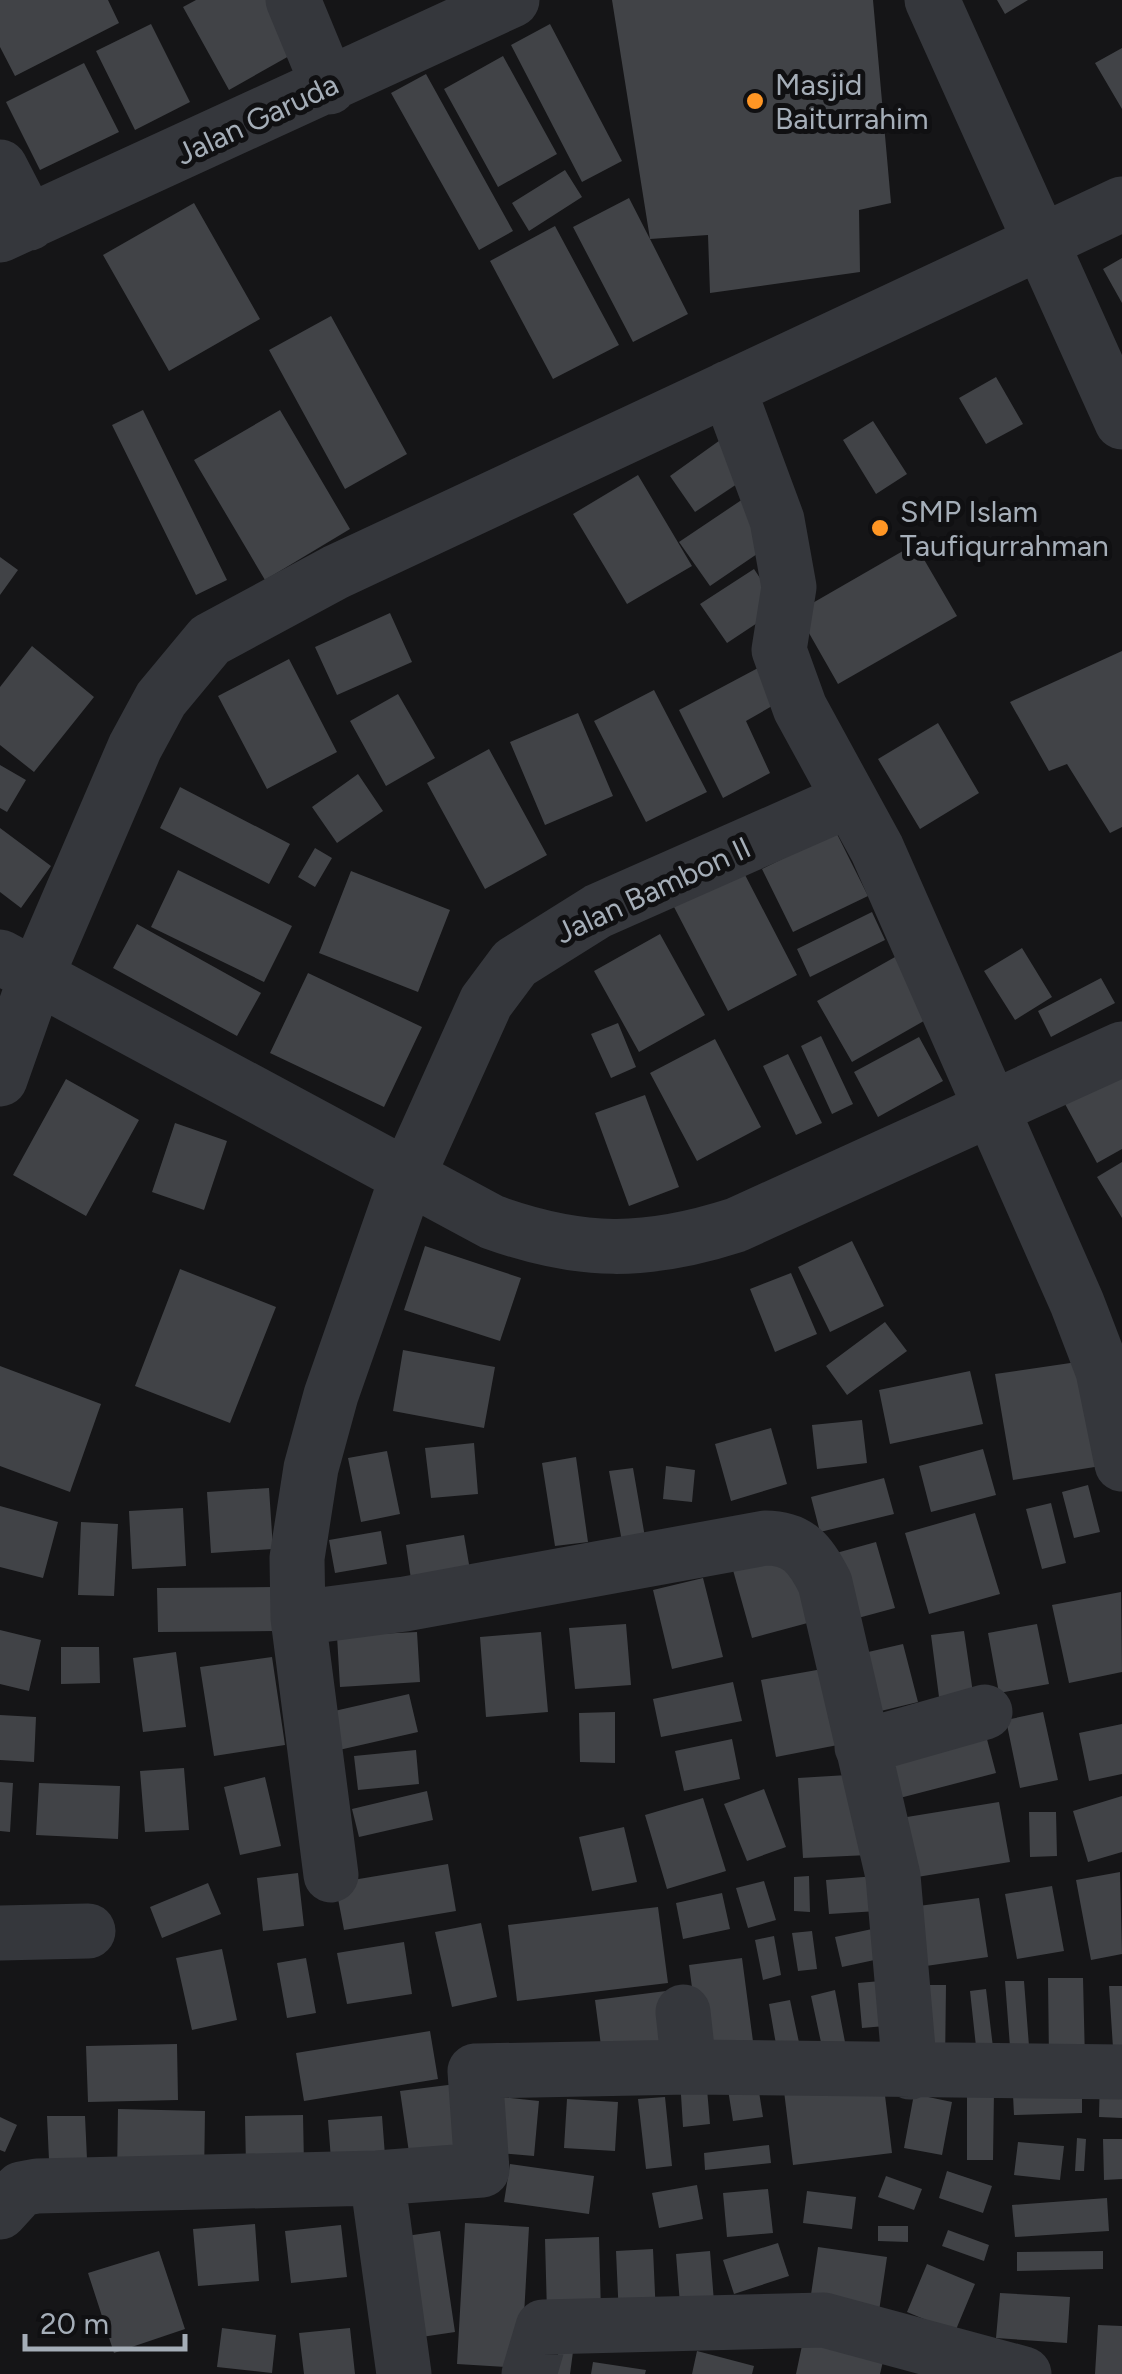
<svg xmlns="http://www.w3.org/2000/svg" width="1122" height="2374" font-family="Figtree,sans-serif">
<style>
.building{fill:#414347}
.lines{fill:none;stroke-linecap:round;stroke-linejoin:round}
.minor{stroke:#35373c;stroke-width:55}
.poi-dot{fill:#ff9624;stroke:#101012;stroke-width:4}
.labels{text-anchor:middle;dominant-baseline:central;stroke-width:10;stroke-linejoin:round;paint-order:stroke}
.poi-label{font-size:30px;fill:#a5aeb8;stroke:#101012;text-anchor:start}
.street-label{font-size:30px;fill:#a5aeb8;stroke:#101012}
</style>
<rect width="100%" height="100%" fill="#151517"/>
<path class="building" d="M0,0H108L119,23L15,76L0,47Z
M196,0H270L298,51L229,90L183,7Z
M612,0H873L891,203L859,210L860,272L710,293L708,235L650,239L688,314L633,342L573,227L629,198L650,239Z
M997,0H1028L1005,14Z
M151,24L190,102L135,130L96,51Z
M550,24L622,161L582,182L511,45Z
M1122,48V109L1095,63Z
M503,56L557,154L498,187L444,89Z
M84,63L119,132L40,170L6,102Z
M426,74L513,231L479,250L391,93Z
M565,170L582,197L529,231L512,203Z
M194,203L260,319L169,371L103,255Z
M555,226L619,345L553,379L490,261Z
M1122,258V303L1103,269Z
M331,316L407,454L345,489L269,350Z
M996,377L1023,424L986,444L959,398Z
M143,410L227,580L196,595L112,425Z
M280,410L350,529L265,580L194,460Z
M873,421L907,474L876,494L843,440Z
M723,438L749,476L695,512L670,476Z
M638,475L692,566L627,604L573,514Z
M743,499L773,543L710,586L679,542Z
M915,544L957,616L838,684L797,612Z
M0,557L18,570L0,595Z
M754,569L780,608L727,643L700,604Z
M390,613L412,662L337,695L315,647Z
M32,646L94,697L34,772L0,745V687Z
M1122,651V827L1110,833L1067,764L1049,771L1010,702Z
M289,659L337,752L267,789L218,696Z
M758,668L779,702L746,721L770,773L723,798L679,710Z
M654,690L707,792L646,822L594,721Z
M398,694L435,758L386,786L350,721Z
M578,713L613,796L545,825L510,742Z
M938,723L979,793L920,829L878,759Z
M489,749L547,855L485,889L427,783Z
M0,765L26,780L7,812L0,808Z
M358,774L383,811L337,843L312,807Z
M180,787L290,844L269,884L160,828Z
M0,828L51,866L21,908L0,892Z
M836,832L868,896L793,932L762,869Z
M315,848L332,858L315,887L298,877Z
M178,870L292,926L264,982L151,927Z
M351,871L450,910L418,992L319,953Z
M743,871L797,975L728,1011L674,907Z
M872,912L885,940L810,977L797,949Z
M137,924L261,993L237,1036L113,968Z
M660,934L705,1015L639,1052L594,971Z
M1022,948L1052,997L1015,1020L984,971Z
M895,957L929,1018L852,1062L817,1001Z
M308,973L422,1027L384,1107L270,1053Z
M1101,978L1115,1003L1051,1037L1038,1011Z
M618,1023L636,1067L611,1078L591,1034Z
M821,1036L853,1104L832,1114L801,1046Z
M919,1037L943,1081L878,1117L854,1072Z
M715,1039L761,1127L697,1161L650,1073Z
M788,1054L822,1123L796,1135L763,1066Z
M1122,1071V1149L1097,1163L1065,1104Z
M66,1079L139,1120L86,1216L13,1175Z
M645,1095L679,1187L629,1206L595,1113Z
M175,1123L227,1141L204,1210L152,1192Z
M1122,1162V1218L1097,1177Z
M852,1241L884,1306L830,1332L798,1267Z
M425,1246L521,1278L500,1341L404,1310Z
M180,1269L276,1307L230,1423L135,1386Z
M791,1273L817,1334L775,1352L750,1289Z
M885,1322L907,1351L847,1395L826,1366Z
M403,1350L495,1367L484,1428L393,1411Z
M1084,1361L1101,1466L1013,1480L995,1374Z
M0,1366L101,1404L70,1492L0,1466Z
M970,1371L983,1424L890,1444L879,1390Z
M862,1420L867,1463L817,1469L812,1425Z
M771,1428L787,1484L731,1501L715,1444Z
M474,1443L478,1494L431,1498L425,1448Z
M983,1449L996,1495L931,1512L919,1466Z
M387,1451L400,1514L361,1522L348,1458Z
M576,1457L588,1542L555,1546L542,1463Z
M666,1466L695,1470L692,1502L663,1499Z
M633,1468L646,1543L623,1547L609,1471Z
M884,1478L894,1514L820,1532L811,1497Z
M1088,1485L1100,1532L1074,1538L1062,1492Z
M269,1488L273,1549L211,1553L207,1492Z
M1051,1503L1066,1563L1042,1569L1026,1509Z
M0,1506L58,1522L43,1578L0,1567Z
M183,1508L186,1566L132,1569L129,1511Z
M975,1513L1000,1594L929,1614L905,1533Z
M81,1522L118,1524L114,1596L78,1595Z
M381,1531L387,1564L335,1573L329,1540Z
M464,1535L471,1576L412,1586L406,1545Z
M876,1542L895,1608L847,1621L829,1555Z
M796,1554L815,1621L752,1638L733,1570Z
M703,1578L723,1657L672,1669L653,1590Z
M274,1587V1631L158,1632L157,1588Z
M1121,1592L1122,1672L1069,1683L1052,1605Z
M626,1624L631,1685L575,1689L569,1628Z
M1037,1624L1049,1684L999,1693L988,1633Z
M0,1630L41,1640L29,1691L0,1684Z
M964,1631L973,1693L939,1697L931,1635Z
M417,1632L420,1682L340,1687L337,1636Z
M541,1632L548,1712L486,1717L480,1637Z
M903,1644L918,1702L856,1717L842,1658Z
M61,1647H99L100,1683L61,1684Z
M176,1652L186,1727L143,1732L133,1658Z
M272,1657L285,1745L214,1756L200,1667Z
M828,1668L843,1744L776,1757L761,1680Z
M733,1682L742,1721L661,1737L653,1699Z
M409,1694L418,1732L339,1750L330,1712Z
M615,1712V1763L580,1762L579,1713Z
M1043,1712L1058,1780L1020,1788L1006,1720Z
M0,1715L36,1717L34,1762L0,1760Z
M1122,1724V1774L1089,1781L1079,1733Z
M984,1728L996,1773L892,1800L881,1754Z
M732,1739L740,1779L684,1791L675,1751Z
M416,1750L419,1784L358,1790L354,1756Z
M184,1768L189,1830L145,1832L140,1771Z
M864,1774L869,1855L803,1858L798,1778Z
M265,1777L281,1846L240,1855L224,1787Z
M0,1782L13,1783L10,1832L0,1831Z
M39,1783L120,1786L118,1839L36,1835Z
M764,1789L786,1847L747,1861L724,1804Z
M427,1791L433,1820L359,1837L352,1809Z
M1122,1796V1852L1088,1862L1073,1811Z
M703,1798L726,1871L667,1889L645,1815Z
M999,1802L1010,1862L917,1877L907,1817Z
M1029,1812H1056L1057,1856L1030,1857Z
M624,1827L637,1882L592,1891L579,1837Z
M448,1864L456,1911L344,1930L335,1883Z
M1120,1872L1122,1954L1091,1960L1076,1880Z
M298,1873L304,1926L263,1931L257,1878Z
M809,1876L810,1912L794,1911V1877Z
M876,1876L878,1911L829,1914L826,1880Z
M764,1881L776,1920L748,1928L736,1888Z
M208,1883L221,1914L162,1938L150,1907Z
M1052,1886L1064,1951L1017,1959L1005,1894Z
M722,1893L730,1929L683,1939L676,1903Z
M979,1898L988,1957L919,1967L911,1907Z
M658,1907L668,1983L517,2001L508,1925Z
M481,1923L497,1997L452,2007L435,1932Z
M886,1926L893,1956L842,1967L835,1937Z
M812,1931L817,1969L798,1971L792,1933Z
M774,1936L781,1975L763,1980L755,1940Z
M404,1942L412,1994L347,2004L337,1953Z
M222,1949L237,2020L192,2030L176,1958Z
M306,1958L316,2013L287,2018L277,1963Z
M742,1958L754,2049L701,2055L689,1965Z
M1048,1978H1083L1085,2061H1049Z
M892,1980L897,2025L862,2028L858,1983Z
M1005,1981H1024L1030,2059L1011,2060Z
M925,1985H946L945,2066L924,2065Z
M1109,1986H1122V2047L1113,2048Z
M986,1989L995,2064L978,2065L970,1991Z
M835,1990L845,2042L822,2047L811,1996Z
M666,1991L675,2051L603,2061L595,2000Z
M790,2000L800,2047L777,2050L769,2004Z
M430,2031L438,2079L304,2101L296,2053Z
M177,2044L178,2100L88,2102L86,2046Z
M756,2073L763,2117L733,2121L726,2077Z
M1100,2076H1122V2118L1099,2117Z
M706,2077L710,2124L683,2127L680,2079Z
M883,2079L892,2153L793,2165L784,2091Z
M464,2083L476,2164L412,2173L400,2091Z
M967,2089L994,2090L993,2160H967Z
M1082,2093V2113L1014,2115L1013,2095Z
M914,2094L952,2102L942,2155L904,2148Z
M491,2096L539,2101L534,2156L486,2152Z
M665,2097L672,2166L646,2169L638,2099Z
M567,2099L618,2102L615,2151L564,2148Z
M118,2109L205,2111L204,2180L117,2178Z
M303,2115L304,2165L246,2166L245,2116Z
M47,2116H85L88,2181L50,2182Z
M382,2116L386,2169L332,2173L328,2120Z
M0,2117L17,2125L5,2152L0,2150Z
M1077,2138L1086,2139L1084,2171H1075Z
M1103,2139H1122V2179L1104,2180Z
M1018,2142L1064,2146L1060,2180L1014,2175Z
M769,2145L771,2163L705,2170L704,2153Z
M510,2164L594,2176L589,2214L504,2202Z
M947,2171L992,2186L983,2213L939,2198Z
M886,2176L922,2189L914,2210L878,2197Z
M697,2185L703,2219L659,2228L652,2193Z
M768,2189L773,2233L727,2237L723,2193Z
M807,2191L856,2197L852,2229L803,2223Z
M1107,2198L1109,2231L1015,2237L1012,2205Z
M465,2223L529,2227L521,2368L457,2364Z
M255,2224L259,2281L198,2286L193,2229Z
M341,2225L347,2277L291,2283L285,2231Z
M878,2226H908V2242L878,2241Z
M948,2230L989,2245L984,2261L942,2246Z
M440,2231L455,2332L408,2339L393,2238Z
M599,2237L601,2312L547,2313L545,2239Z
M778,2243L789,2276L734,2294L723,2260Z
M818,2247L887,2257L878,2318L809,2308Z
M653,2249L656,2316L619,2318L616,2251Z
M159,2251L185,2329L114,2353L88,2273Z
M710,2251L715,2315L681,2317L676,2254Z
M1103,2251V2269L1017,2271V2252Z
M927,2264L975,2284L955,2332L907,2312Z
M1000,2293L1070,2297L1067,2343L996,2338Z
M1098,2325L1122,2326V2374H1095Z
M222,2328L276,2335L272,2373L217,2367Z
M350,2328L355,2374H304L299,2333Z
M561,2335L575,2337L570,2374H555Z
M804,2336L885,2353L880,2374H796Z
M697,2351L754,2366L752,2374H692Z
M593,2362L646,2370L645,2374H591Z"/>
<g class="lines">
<path class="minor" d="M293,0L329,87
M932,0L1122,422
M0,167L29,223
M0,235L512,0
M728,388L777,520L789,587L779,650L800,708L877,849L1077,1303L1103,1371L1122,1464
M0,957L492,1222C581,1254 646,1254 736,1225L1122,1049
M0,1079L36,977L135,747L161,699L210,640L336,572L1122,204
M298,1618L405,1604L765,1538C799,1538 811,1555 825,1583L893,1876L910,2072
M862,1747L985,1712
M331,1875L298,1618L297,1558L311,1468L331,1395L408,1175L486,1002L515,963L598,911L849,800
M0,1933L88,1931
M683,2012L689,2067
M377,2178L404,2374
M0,2212L21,2189L37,2186L377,2178L482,2170L475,2071L689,2067L1122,2072
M529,2374L543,2327L824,2320L1024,2374"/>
</g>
<g class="poi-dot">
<circle cx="755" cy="101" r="10"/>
<circle cx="880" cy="528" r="10"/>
</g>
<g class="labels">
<g class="poi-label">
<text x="775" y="84">Masjid<tspan x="775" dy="34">Baiturrahim</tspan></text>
<text x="900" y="511">SMP Islam<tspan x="900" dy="34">Taufiqurrahman</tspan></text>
</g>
<g class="street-label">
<text transform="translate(257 119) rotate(-25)">Jalan Garuda</text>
<text transform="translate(653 890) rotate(-25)">Jalan Bambon II</text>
</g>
</g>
<path d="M25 2334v15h160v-15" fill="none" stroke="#a5aeb8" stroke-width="5"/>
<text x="40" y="2334" font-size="30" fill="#a5aeb8" stroke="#101012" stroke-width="8" paint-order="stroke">20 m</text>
</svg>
